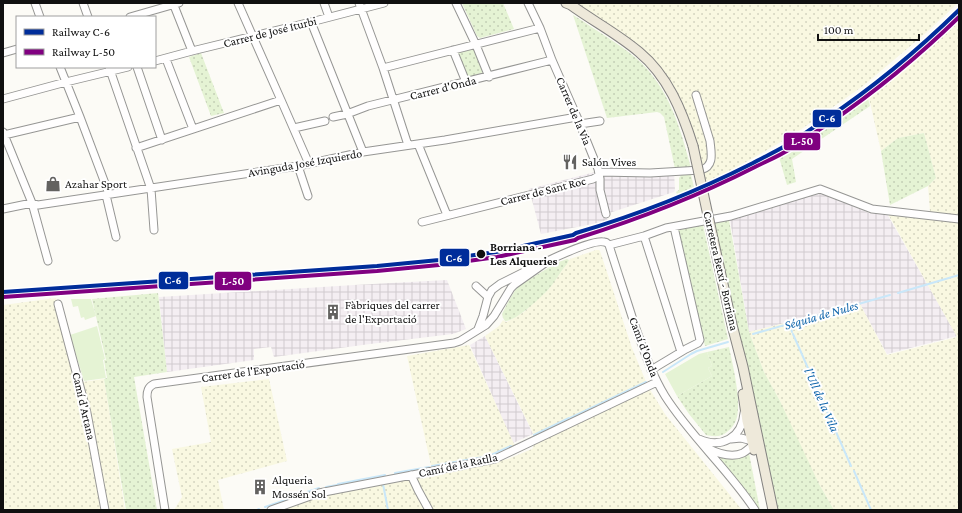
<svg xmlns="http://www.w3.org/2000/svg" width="962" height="513" font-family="'Crimson Pro',serif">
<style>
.industrial{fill:url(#industrial-grid)}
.farmland{fill:url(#farmland-dots)}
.grass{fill:url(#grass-dots)}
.garden{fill:#e5f3d4}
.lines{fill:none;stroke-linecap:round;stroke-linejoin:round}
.stream{stroke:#c9e7f9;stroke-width:2}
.minor-casing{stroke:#969694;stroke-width:9}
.major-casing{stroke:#848381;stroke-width:11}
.minor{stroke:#fffefe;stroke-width:7}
.major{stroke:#eee9da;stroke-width:9}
.major-bridge-casing{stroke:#848381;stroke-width:11;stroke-linecap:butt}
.major-bridge{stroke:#eee9da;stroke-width:9}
.rail-1-casing{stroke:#fff;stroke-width:7}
.rail-2-casing{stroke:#fff;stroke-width:7}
.rail-1{stroke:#002d9a;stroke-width:4}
.rail-2{stroke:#800080;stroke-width:4}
.stop-dot{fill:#101010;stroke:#fff;stroke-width:1.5}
.labels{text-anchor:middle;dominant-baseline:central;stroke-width:4;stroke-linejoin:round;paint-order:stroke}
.street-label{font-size:12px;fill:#101010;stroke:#fff}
.poi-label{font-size:12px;fill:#101010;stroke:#fff;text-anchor:start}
.stop-label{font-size:12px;font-weight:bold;fill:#101010;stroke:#fff;text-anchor:start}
.water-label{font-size:13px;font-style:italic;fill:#0f65ab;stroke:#fff}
.line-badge{stroke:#fff;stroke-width:1.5}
.badge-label{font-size:11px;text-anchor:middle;font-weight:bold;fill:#fff}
</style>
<defs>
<pattern id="industrial-grid" width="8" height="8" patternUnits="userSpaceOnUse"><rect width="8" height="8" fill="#f4eef2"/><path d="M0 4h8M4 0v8" fill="none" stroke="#d0cbce"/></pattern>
<pattern id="farmland-dots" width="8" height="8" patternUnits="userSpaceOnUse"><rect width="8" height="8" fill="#f9f8e1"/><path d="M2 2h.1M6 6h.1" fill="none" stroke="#d4d4c0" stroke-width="1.8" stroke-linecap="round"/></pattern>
<pattern id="grass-dots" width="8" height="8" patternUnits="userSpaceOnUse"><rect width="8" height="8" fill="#e5f3d4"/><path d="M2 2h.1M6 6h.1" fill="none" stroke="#c3cfb5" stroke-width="1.8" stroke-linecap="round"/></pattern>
</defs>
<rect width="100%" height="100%" fill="#fcfbf6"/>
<path class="industrial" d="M595,172H674L675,190L674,192L606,214L608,221L541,234L529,189Z
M821,192L869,213L887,214L957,336L887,354L860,304L749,332L730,220Z
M447,280L466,329L453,334L370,344L274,357L271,347L254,349V360L167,372L159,297L354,285Z
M485,336L533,434L513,443L470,345Z"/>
<path class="farmland" d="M574,3H958L927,32L863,86L793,135L753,158L704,185L665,77Z
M959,20V216L930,212L928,186L936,178L924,133L898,138L881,151L869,98L910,64L945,34Z
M888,214L959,222V510H834L819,484L799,444L780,401L764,372L749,332L860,304L887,355L957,337Z
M596,250H599L600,251L632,348L647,384L535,437L485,336L499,326L503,320L506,322L509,321L524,312L549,289L570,259Z
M56,298L86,414L104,510H3V305Z
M469,345L515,446L495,457L432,470L407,356Z
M104,379L125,510H107L82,382Z
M269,379L287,461L218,480L224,510H174L182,497L172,449L211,442L201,387Z
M649,388L665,414L742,510H432L415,478L508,459L532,449L535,443Z
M410,479L426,510H280L322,495L384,483Z"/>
<path class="grass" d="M462,3H503L514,29L480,38L477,36Z
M573,15L578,18C597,31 618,43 636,58C669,87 680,127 691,168L675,169L664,117L660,113L657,112L607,118Z
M475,48L484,72L467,78L457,53Z
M201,53L224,113L211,116L189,57Z
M868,98L870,106L792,159L796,182L787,185L779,157L800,145Z
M924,133L936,178L928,186L890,205L881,151L898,138Z
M682,174L691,175L694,187L677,194L676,192L679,190V178Z
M729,220L749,332L764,372L780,401L819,484L834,510H775L713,223Z
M703,225L728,339L705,346L678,230Z
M567,259L569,260L567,264C560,272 555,282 548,290C540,298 515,322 505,321L503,318L502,314L508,302L517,287L556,263Z
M158,293L167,372L134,377L157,510H126L104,379L107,378L104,360H106L92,299Z
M729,347C733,366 741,398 737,417C735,425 729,432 722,435C716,437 712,436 706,435L689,414L677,396L712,376L708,368L712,366L707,352Z
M749,453L760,510L738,481L719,459V457C732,459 737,462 749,453Z"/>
<path class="garden" d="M71,299H91L96,316L85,320L84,317L81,318L78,306L73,307Z
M97,326L105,359L103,360L106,378L84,381L70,335Z
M707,352L712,366L708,368L712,376L677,396L665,374L699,354Z"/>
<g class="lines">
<path class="stream" d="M898,293L959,275
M791,328L792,332
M753,334L890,295
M793,334L851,466
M663,372L691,354L697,351L728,342
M570,418L646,382
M534,435L569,418
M432,466L489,456L511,446
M854,471L871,510
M395,473L429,467
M338,484L385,475
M383,484L388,510
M326,487L337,485
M304,493L319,488
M265,507L303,494
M257,510L259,509"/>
<defs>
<path id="minor" d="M35,3L40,17
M83,3L88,17
M173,3L192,51
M238,3L281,100L309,164
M324,3L329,17
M359,3L383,68L408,145
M456,3L476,45L489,77
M528,3L540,28L552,60L577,117L594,159L598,169L600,179V190L606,214
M130,17L179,3
M311,22L363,152
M453,50L466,82
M3,53L17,49
M166,59L193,129
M155,61L192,51L311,22L384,3
M60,67L80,117L109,194
M109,67L151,189L154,230
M137,67L162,140
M383,68L540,28
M3,99L66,82L128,67
M333,117L347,114L368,106L552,60
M580,124L600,121
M294,128L325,121
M3,132L32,203L48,261
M4,135L80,117
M418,144L447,215
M136,148L281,100
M298,166L308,196
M106,195L116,237
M3,209L32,203L38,205L298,166L363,152L445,140L577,117
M422,222L593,179L598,176L600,172L650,173L701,170C715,166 711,152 710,141L696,95
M644,236L681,352
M609,245L644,236L666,228L731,216L820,189L872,209L959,219
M609,245C617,271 626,297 634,323C643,348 651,373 665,396C691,437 729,470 755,510
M543,263C554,258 593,239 604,242C607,242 607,243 609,245
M476,286L488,297
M58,304L87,413L105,510
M478,329L483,316L488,297L492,290L500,284L532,268
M651,370L686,349L698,343L700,340L674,227
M699,439C721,449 742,438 744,413
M731,439L741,438L756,442
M707,448C717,453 732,458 743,453C748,450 752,446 756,442
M411,475L418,490L429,510
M165,510L147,397C147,391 148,387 154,384L454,343L460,341L486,325L494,316L511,288L514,285L548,261
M271,510L319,493L495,459L657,382"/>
<path id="major" d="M566,3L571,5C593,21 618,34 639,52C668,76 682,111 693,146
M712,234L732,325L743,367L773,510
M743,394L747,421L754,450"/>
</defs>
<use href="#minor" class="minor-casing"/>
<use href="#major" class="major-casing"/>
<use href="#minor" class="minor"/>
<use href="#major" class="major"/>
<defs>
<path id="major-bridge" d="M693,146L712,234"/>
</defs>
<use href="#major-bridge" class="major-bridge-casing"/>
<use href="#major-bridge" class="major-bridge"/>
<defs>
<path id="rail-1" d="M3,292L377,266L439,260L496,252L573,235L576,233C637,215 696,192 753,163C764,157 775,152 785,146C799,138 812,128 826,119C874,87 918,50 959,10"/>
<path id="rail-2" d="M3,297L377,271L439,265L497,257L575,240L578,238C639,219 698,196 755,167C767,161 779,156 790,149C803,141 815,132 828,124C875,92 918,57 959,17"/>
</defs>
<use href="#rail-1" class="rail-1-casing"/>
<use href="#rail-2" class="rail-2-casing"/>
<use href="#rail-1" class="rail-1"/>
<use href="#rail-2" class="rail-2"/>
</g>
<defs>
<symbol id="restaurant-bare" viewBox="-9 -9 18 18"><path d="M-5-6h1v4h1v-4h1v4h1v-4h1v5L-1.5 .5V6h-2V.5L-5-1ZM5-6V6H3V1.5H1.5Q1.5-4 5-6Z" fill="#636260" stroke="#fff" stroke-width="2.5" paint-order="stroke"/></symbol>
<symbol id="shop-bare" viewBox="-9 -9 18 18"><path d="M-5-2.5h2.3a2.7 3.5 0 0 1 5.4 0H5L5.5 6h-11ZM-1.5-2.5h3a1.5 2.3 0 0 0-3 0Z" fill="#636260" stroke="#fff" stroke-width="2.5" paint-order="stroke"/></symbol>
<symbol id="building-bare" viewBox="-9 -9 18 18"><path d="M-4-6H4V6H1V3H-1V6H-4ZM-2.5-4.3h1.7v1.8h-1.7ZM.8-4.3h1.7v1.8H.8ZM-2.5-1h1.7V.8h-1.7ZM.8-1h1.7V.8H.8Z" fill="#636260" stroke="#fff" stroke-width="2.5" paint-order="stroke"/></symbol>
</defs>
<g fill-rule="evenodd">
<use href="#restaurant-bare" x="559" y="151" width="22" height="22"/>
<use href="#shop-bare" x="42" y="173" width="22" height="22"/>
<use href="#building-bare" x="322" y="301" width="22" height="22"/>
<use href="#building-bare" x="249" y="476" width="22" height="22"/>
</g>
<circle class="stop-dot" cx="481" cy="254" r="5"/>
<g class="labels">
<g class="street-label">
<text transform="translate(270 32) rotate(-14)">Carrer de José Iturbi</text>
<text transform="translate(443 88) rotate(-14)">Carrer d'Onda</text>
<text transform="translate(574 111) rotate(67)">Carrer de la Via</text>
<text transform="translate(305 163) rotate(-10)">Avinguda José Izquierdo</text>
<text transform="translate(543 191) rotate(-14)">Carrer de Sant Roc</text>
<text transform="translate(721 271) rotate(77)">Carretera Betxí - Borriana</text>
<text transform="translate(644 347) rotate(69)">Camí d'Onda</text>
<text transform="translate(253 371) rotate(-8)">Carrer de l'Exportació</text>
<text transform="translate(84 406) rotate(77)">Camí d'Artana</text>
<text transform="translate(458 465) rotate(-12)">Camí de la Ratlla</text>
</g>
<g class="poi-label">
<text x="582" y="162">Salón Vives</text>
<text x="65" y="184">Azahar Sport</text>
<text x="345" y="305">Fàbriques del carrer<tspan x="345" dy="14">de l'Exportació</tspan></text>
<text x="272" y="480">Alqueria<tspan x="272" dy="14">Mossén Sol</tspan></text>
</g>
<g class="stop-label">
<text x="490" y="247">Borriana -<tspan x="490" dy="14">Les Alqueries</tspan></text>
</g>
<g class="water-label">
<text transform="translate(821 315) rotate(-16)">Séquia de Nules</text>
<text transform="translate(822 400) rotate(66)">l'Ull de la Vila</text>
</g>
</g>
<g class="line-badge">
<rect x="812" y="109" width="30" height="19" rx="4" fill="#002d9a"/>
<rect x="783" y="132" width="38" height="19" rx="4" fill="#800080"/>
<rect x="439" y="248" width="31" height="19" rx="4" fill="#002d9a"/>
<rect x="158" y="271" width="31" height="19" rx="4" fill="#002d9a"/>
<rect x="214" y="271" width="38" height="20" rx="4" fill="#800080"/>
</g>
<g class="badge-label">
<text x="827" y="122">C-6</text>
<text x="802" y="145">L-50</text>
<text x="454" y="262">C-6</text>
<text x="173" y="284">C-6</text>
<text x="233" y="285">L-50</text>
</g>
<rect width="962" height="513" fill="none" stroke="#101010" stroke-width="8"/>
<rect x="16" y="16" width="140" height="52" fill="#ffffff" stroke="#9f9f9f"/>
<rect x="24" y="29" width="20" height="6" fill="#002d9a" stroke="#9f9f9f"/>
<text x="52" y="36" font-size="12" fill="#101010">Railway C-6</text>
<rect x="24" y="49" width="20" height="6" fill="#800080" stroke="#9f9f9f"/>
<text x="52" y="56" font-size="12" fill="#101010">Railway L-50</text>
<path d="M818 34v6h101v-6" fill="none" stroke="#101010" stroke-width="2"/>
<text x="824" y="34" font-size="12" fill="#101010" stroke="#ffffff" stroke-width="3" paint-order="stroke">100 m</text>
</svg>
